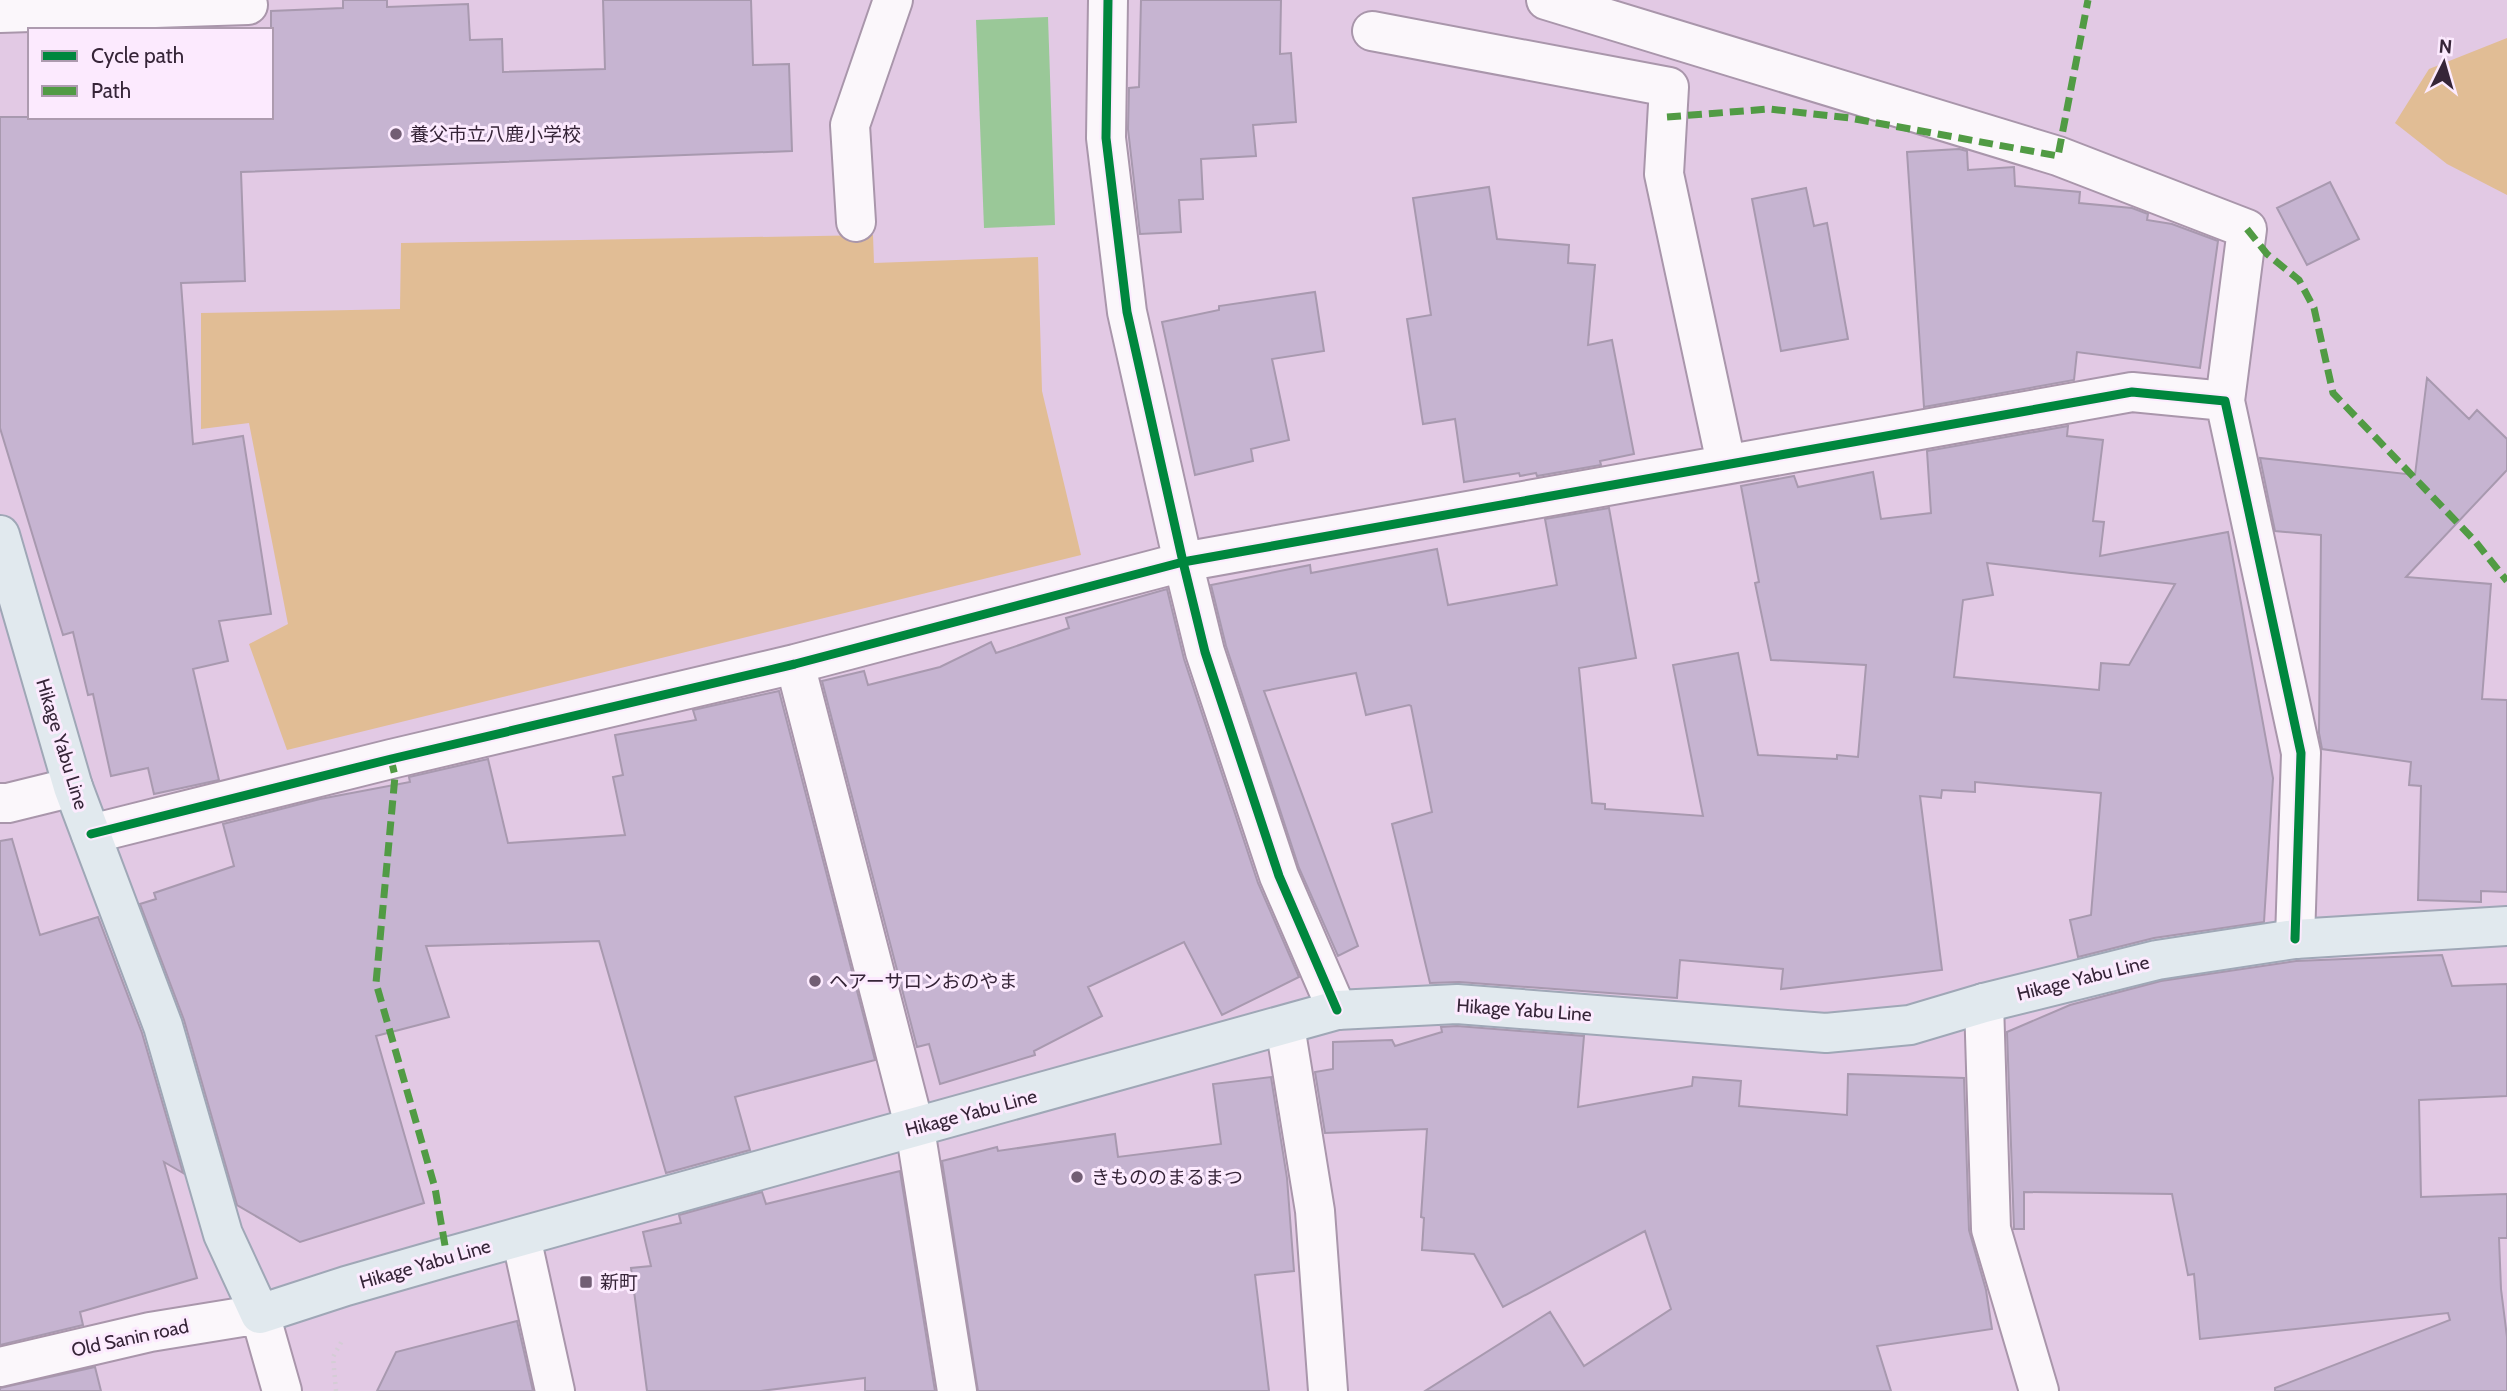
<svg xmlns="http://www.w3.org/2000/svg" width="2507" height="1391" font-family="Cabin,'Noto Sans JP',sans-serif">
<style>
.green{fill:#e1bd95}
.water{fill:#9ac898}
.building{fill:#c6b4d1;stroke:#a899af;stroke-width:2;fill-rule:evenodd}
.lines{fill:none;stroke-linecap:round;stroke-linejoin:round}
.minor-casing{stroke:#a996ab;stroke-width:42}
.major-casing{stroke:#9fa7b6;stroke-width:42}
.path{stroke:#d4cdd5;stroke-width:4.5;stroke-dasharray:2 5;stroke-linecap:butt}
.minor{stroke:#fbf7fb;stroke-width:38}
.major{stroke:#e1e9ee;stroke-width:38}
.quiet{stroke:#519b44;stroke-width:7;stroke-dasharray:14 7;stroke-linecap:butt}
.cycleway-casing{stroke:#fceafe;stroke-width:13}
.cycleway{stroke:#00873e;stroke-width:9}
.poi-dot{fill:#725e74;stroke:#fceafe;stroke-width:2.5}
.labels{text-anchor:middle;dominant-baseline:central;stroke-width:6;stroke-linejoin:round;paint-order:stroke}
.poi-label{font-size:19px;fill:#362538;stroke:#fceafe;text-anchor:start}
.street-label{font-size:19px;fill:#362538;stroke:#fceafe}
</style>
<rect width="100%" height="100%" fill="#e2c9e4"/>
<path class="green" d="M2507,38V195L2447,164L2395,123L2429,69Z
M873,235L874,263L1038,257L1042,391L1081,555L287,750L249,644L288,624L249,423L201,429V313L400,309L401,243Z"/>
<path class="water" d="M1048,17L1055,225L984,228L976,20Z"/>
<path class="building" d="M343,0H387V7L468,4L470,40L502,39L503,72L605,69L603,0H751L753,65L789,64L792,151L241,172L245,281L181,283L193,444L243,436L271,614L219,621L228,661L193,669L219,780L154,794L148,768L111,776L93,694L88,695L73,632L63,635L0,428V117H271V11L343,8Z
M1141,0H1281L1280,54L1291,53L1296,122L1253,125L1256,156L1201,159L1203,199L1179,200L1181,232L1140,234L1128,129L1129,88L1139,87Z
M1959,149L1967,151L1968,170L2014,167L2015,186L2080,192L2079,203L2132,208L2148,214L2147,220L2172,224L2218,241L2200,368L2077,352L2074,380L1924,407L1907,152Z
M2330,182L2359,239L2307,265L2277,208Z
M1489,187L1497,239L1569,245L1568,263L1595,265L1588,345L1612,340L1634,454L1600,461L1601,465L1537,476L1536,473L1520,476L1519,473L1464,482L1455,419L1423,424L1407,319L1431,315L1413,198Z
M1806,188L1814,226L1827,223L1848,339L1781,351L1752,199Z
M1315,292L1324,351L1272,359L1289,440L1251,449L1253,461L1195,475L1162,322L1219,310V306Z
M2427,378L2469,419L2477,410L2507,439V470L2406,577L2491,584L2482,699L2507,700V892L2481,891V902L2418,900L2421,786L2409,785L2411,762L2322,749L2319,733L2321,535L2275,531L2260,458L2415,475Z
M2068,426L2067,436L2103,440L2093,521L2104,522L2100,556L2228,532L2273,778L2264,922L2154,938L2078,957L2070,920L2091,915L2101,793L1975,782V792L1942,790L1941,798L1920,796L1942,970L1781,989L1783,969L1680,960L1677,998L1459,982L1430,983L1392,824L1432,812L1411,706L1409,705L1366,715L1356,673L1264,691L1358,946L1338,956L1299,868L1226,646L1211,585L1310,565L1311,573L1437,549L1448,605L1557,585L1545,519L1609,508L1636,658L1579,668L1592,803L1605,804V809L1703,816L1673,665L1738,653L1758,755L1837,759V755L1858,757L1866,665L1771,660L1755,583L1759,582L1741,486L1794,476L1798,487L1873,472L1881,519L1931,513L1927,451ZM1987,563L2071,573L2175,584L2129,665L2101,663L2099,690L1954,677L1963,600L1993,595Z
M1167,589L1184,659L1258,883L1299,977L1222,1015L1184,942L1088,987L1102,1016L1034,1051L1035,1055L940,1084L929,1044L917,1047L822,681L864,671L868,685L940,667L991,642L996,653L1069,628L1066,618Z
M779,691L875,1060L735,1097L750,1150L666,1173L599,941L426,946L449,1017L376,1036L424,1203L300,1242L237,1205L184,1020L140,904L156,899L154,893L234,866L223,824L320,799L410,782L409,777L488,759L508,843L625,835L613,777L623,775L615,735L696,720L693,710Z
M12,839L40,935L98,917L142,1033L183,1173L164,1162L197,1278L80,1312L83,1325L0,1345V841Z
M2442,955L2452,986L2507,984V1096L2419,1100L2421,1197L2507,1194V1238H2499L2501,1289L2507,1337V1391H2275V1388L2450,1320L2448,1313L2200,1339L2194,1274L2188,1275L2172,1194L2024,1192V1229H2014L2007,1032L2070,1005L2161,981L2296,961Z
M1457,1026L1584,1036L1578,1107L1692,1086L1693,1077L1741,1081L1739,1106L1847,1115L1848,1074L1964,1078L1969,1230L1986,1290L1992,1329L1877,1346L1891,1391H1425L1550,1312L1584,1366L1671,1309L1645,1231L1503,1307L1474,1254L1422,1250L1424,1218L1421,1217L1427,1129L1325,1133L1315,1072L1333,1069V1042L1392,1040L1395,1046L1442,1032L1441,1027Z
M1271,1077L1287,1178L1294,1271L1255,1275L1269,1391H978L942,1161L997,1147L998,1151L1115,1134L1118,1157L1221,1144L1213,1084Z
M900,1171L935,1391H865V1378L761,1391H647L631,1268L651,1266L643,1232L681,1223L679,1215L762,1192L766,1204Z
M517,1321L533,1391H377L396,1352Z
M95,1367L101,1391H0V1388Z"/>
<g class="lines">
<defs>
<path id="minor" d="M1108,0L1106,138L1127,312L1183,562L1205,652L1279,876L1337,1010
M1546,0L2058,156L2247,229L2225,401
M0,13L248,5
M1372,31L1669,87L1664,174L1726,463
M856,222L850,125L893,0
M795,664L915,1129L957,1391
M0,803H8L73,787
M91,834L391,759L795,664L1183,562L2132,392L2225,401L2301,753L2295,939
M1984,1003L1991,1229L2039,1391
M1285,1026L1315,1211L1328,1391
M521,1237L555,1391
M0,1367L150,1332L260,1314L282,1391"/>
<path id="major" d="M0,535L73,787L163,1026L223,1234L260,1314L346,1286L447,1257L1337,1010L1457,1004L1826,1033L1910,1025L1984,1003L2157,960L2295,939L2507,926"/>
</defs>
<use href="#minor" class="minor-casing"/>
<use href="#major" class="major-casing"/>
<path class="path" d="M336,1391L333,1357L343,1339"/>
<use href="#minor" class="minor"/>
<use href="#major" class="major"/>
<path class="quiet" d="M1667,117L1769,109L1850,118L2058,156L2088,0
M2247,229L2267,254L2299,280L2314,308L2333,393L2475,541L2507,581
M391,759L395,776L376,983L435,1188L447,1257"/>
<defs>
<path id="cycleway" d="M1108,0L1106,138L1127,312L1183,562L1205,652L1279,876L1337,1010
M91,834L391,759L795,664L1183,562L2132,392L2225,401L2301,753L2295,939"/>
</defs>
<use href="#cycleway" class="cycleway-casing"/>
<use href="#cycleway" class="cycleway"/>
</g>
<g class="poi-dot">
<circle cx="396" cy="134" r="7"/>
<circle cx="815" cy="981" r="7"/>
<circle cx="1077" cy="1177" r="7"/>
<rect x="579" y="1275" width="14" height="14" rx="3.5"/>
</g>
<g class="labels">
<g class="poi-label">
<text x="410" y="134">養父市立八鹿小学校</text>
<text x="829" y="981">ヘアーサロンおのやま</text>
<text x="1091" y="1177">きもののまるまつ</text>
<text x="600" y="1282">新町</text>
</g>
<g class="street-label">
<text transform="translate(62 744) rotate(73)">Hikage Yabu Line</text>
<text transform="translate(2083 978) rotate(-14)">Hikage Yabu Line</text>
<text transform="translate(1524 1010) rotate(4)">Hikage Yabu Line</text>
<text transform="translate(971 1113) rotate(-15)">Hikage Yabu Line</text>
<text transform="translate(425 1264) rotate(-16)">Hikage Yabu Line</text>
<text transform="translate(130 1338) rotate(-12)">Old Sanin road</text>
</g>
</g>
<rect x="28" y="28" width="245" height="91" fill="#fceafe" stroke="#ad9baf" stroke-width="2"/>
<rect x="42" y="51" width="35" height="10" fill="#00873e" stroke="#ad9baf" stroke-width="2"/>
<text x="91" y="63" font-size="21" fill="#362538">Cycle path</text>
<rect x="42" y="86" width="35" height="10" fill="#519b44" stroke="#ad9baf" stroke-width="2"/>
<text x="91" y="98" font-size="21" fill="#362538">Path</text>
<g transform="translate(2444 63) rotate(5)" stroke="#fceafe" stroke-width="5" paint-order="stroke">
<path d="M0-5L12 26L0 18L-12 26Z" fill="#362538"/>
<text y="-10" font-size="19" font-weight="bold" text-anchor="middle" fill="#362538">N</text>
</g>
</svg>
